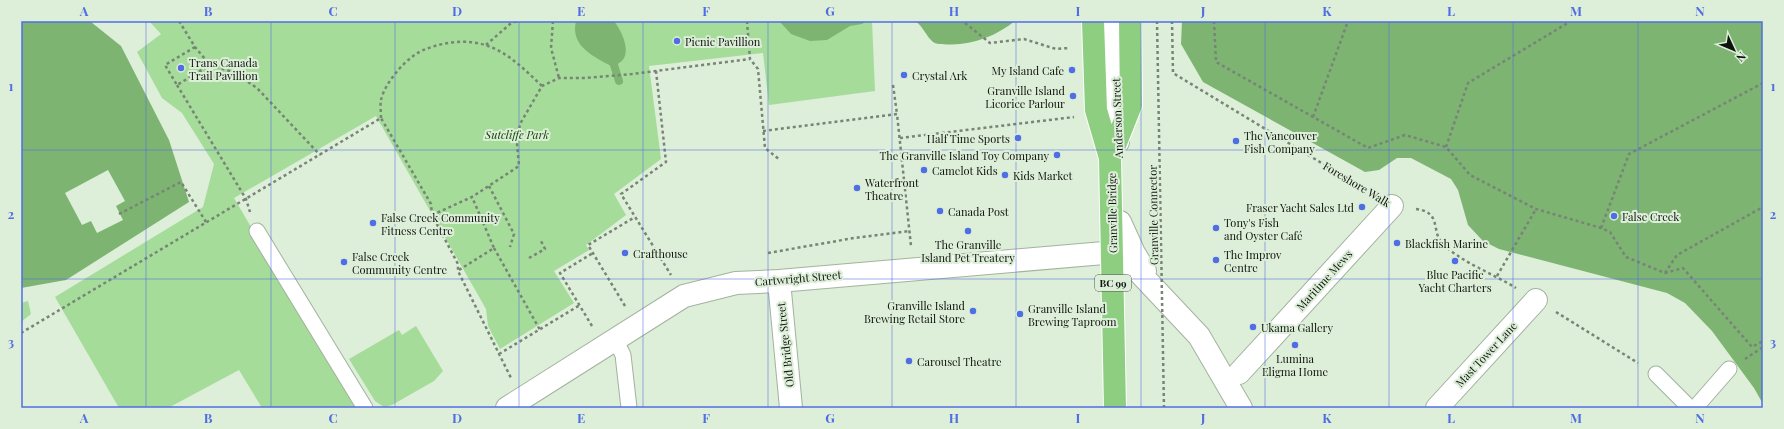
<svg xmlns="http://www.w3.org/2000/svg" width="1784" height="429" font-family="'Playfair Display',serif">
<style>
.green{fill:#a5dc9a}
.water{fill:#7db472}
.pier{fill:#ddeed9}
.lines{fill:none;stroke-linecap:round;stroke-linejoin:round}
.stream{stroke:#7db472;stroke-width:8}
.service-casing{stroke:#a2b39e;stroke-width:17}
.pedestrian-casing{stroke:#a2b39e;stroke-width:24}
.minor-casing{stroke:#a2b39e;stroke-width:24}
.path{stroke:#788476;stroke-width:2.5;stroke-dasharray:3 3;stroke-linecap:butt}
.service{stroke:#fff;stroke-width:15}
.pedestrian{stroke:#fff;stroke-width:22}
.minor{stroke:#fff;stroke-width:22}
.trunk-bridge-casing{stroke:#fff;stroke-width:24;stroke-linecap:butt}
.path-bridge{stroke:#788476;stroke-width:2.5;stroke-dasharray:3 3;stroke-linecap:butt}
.trunk-bridge{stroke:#8ece80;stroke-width:22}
.grid{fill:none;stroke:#506ee3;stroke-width:1;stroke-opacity:0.55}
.poi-dot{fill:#506ee3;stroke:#ddeed9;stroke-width:1.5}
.labels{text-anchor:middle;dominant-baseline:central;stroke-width:4;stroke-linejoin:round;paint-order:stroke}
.shield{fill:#ddeed9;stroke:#4c554a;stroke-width:1}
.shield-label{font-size:10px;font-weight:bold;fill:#0e140d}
.poi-label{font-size:11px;fill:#0e140d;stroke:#ddeed9;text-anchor:start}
.street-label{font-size:11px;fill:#0e140d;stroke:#ddeed9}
.park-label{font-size:11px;font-style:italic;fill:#0f4600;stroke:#ddeed9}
.neatline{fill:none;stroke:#506ee3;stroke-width:1.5}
.grid-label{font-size:13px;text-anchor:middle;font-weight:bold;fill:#506ee3}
</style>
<rect width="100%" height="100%" fill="#ddeed9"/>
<path class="green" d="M149,21H872L875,91L769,105L763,53L649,66L661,159L614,194L626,215L586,245L589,250L554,271L574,303L500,349L488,326L486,309L376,116L234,198L357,408H262L239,370L168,408H119L55,297L203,207L214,164L182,113L162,98L137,52L161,34Z
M28,301L31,314L21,322V303Z
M416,326L443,371L434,381L392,405L384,407L375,401L349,359L399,330L402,335Z"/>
<path class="water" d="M21,21L91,22L121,46L169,140L189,202L66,280L21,288Z
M576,21H614C624,34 636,62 611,66C593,56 570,46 576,21Z
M776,21H867L862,24L850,26L827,40L810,41L791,34L780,22Z
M915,21H1015C995,37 968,47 942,44C939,44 936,44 933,42C926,36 923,26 915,21Z
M1182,21H1763V404L1754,388L1712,331L1685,303L1667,293L1499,249L1483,241L1468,225L1458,190L1451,179L1411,158H1397L1379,170L1365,172L1203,82L1181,44Z"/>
<path class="pier" d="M108,170L125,201L116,206L123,220L97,233L91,221L82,225L65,193Z"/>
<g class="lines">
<path class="stream" d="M614,65L619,81"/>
<defs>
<path id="service" d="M257,231L365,408
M615,339L623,355L629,408
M1656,374L1690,408
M1695,408L1729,369"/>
<path id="pedestrian" d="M1239,373L1392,206"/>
<path id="minor" d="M1113,21L1118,142
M1120,222L1134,253L1145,271
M779,281L791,408
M507,408L684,296L736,283L779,281L1104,253L1121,258L1135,268L1199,336L1241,408
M1437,408L1536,300"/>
</defs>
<use href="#service" class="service-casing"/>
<use href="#pedestrian" class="pedestrian-casing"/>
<use href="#minor" class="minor-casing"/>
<path class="path" d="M179,21L195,47L210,65L233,72L257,88L320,155
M553,21L551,48L559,78
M747,21L750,59L758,69L765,148L780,160
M1172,21L1173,73L1371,193
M1214,21L1216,62L1368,148L1405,135L1446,147L1470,175L1536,209L1601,228L1610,232L1626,257L1665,273L1683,268L1752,347L1763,341
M965,23L990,43L1024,39L1056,49L1069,48
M486,45L510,24L517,21
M195,47L165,65L177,85L210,65
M656,71L666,162L621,194L671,275
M177,85L246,199L250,212
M893,85L897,114
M1313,117L1348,21
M381,118C381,112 380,105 381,100C385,82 408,55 426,49C444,42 466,39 485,45C508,52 525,70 542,86
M763,131L897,114L911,246
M900,138L1074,117
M1446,147L1468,83L1571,21
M489,186L514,234L510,247
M1416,209C1442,212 1431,231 1442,243C1462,263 1492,273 1516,288
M119,214L181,182L206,222
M432,215L472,197L519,166L517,144L520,124L542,86L559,78H585L632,74L750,59
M1601,228L1629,154L1763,83
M494,248L540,330
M768,253L854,238L910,231
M529,258L545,249L540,239
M459,270L494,248L472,197
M1665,273L1677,255L1763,207
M1497,276L1536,209
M625,306L588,245L635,217
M1556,312L1638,363
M592,326L560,273L593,253
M21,333L381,118L431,204L432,215L458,264V271L511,378
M499,354L580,305
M1745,359L1763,347"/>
<use href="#service" class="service"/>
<use href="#pedestrian" class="pedestrian"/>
<use href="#minor" class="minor"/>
<defs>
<path id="trunk-bridge" d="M1093,21L1096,110L1110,158L1115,408
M1110,158L1131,105L1130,21"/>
</defs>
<use href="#trunk-bridge" class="trunk-bridge-casing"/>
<path class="path-bridge" d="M1157,21L1164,408"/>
<use href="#trunk-bridge" class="trunk-bridge"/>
</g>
<path class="grid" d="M146,21V408M271,21V408M395,21V408M519,21V408M643,21V408M768,21V408M892,21V408M1016,21V408M1141,21V408M1265,21V408M1389,21V408M1513,21V408M1638,21V408M21,150H1763M21,279H1763"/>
<g class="poi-dot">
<circle cx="677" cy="41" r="4"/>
<circle cx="181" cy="68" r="4"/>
<circle cx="1072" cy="70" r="4"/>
<circle cx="904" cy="75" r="4"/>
<circle cx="1073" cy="96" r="4"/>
<circle cx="1018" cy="138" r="4"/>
<circle cx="1236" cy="141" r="4"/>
<circle cx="1057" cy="155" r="4"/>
<circle cx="924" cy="170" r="4"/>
<circle cx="1005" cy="175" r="4"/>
<circle cx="857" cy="188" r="4"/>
<circle cx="1362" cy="207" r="4"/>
<circle cx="940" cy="211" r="4"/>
<circle cx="1614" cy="216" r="4"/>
<circle cx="373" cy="223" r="4"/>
<circle cx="1216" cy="228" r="4"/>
<circle cx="968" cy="231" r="4"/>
<circle cx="1397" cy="243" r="4"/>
<circle cx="625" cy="253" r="4"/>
<circle cx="1216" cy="260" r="4"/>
<circle cx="1455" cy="261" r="4"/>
<circle cx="344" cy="262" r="4"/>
<circle cx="973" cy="311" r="4"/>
<circle cx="1020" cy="314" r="4"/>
<circle cx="1253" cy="327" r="4"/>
<circle cx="1295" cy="345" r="4"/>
<circle cx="909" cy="361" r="4"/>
</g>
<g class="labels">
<rect class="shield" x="1095" y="275" width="36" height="16" rx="3"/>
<g class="shield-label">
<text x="1113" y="283">BC 99</text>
</g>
<g class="poi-label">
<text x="685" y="41">Picnic Pavillion</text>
<text x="189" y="62">Trans Canada<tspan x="189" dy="13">Trail Pavillion</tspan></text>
<text x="1064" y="70" text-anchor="end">My Island Cafe</text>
<text x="912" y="75">Crystal Ark</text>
<text x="1065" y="90" text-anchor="end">Granville Island<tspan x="1065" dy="13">Licorice Parlour</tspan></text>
<text x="1244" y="135">The Vancouver<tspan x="1244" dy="13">Fish Company</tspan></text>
<text x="1010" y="138" text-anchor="end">Half Time Sports</text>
<text x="1049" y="155" text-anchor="end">The Granville Island Toy Company</text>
<text x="932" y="170">Camelot Kids</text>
<text x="1013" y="175">Kids Market</text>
<text x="865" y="182">Waterfront<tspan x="865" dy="13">Theatre</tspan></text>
<text x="1354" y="207" text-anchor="end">Fraser Yacht Sales Ltd</text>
<text x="948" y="211">Canada Post</text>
<text x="1622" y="216">False Creek</text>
<text x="381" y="217">False Creek Community<tspan x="381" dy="13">Fitness Centre</tspan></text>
<text x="1224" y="222">Tony's Fish<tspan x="1224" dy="13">and Oyster Café</tspan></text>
<text x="1405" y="243">Blackfish Marine</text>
<text x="968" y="244" text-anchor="middle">The Granville<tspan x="968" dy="13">Island Pet Treatery</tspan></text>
<text x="633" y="253">Crafthouse</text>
<text x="1224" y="254">The Improv<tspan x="1224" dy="13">Centre</tspan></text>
<text x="352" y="256">False Creek<tspan x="352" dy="13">Community Centre</tspan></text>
<text x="1455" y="274" text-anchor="middle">Blue Pacific<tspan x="1455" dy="13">Yacht Charters</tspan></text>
<text x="965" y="305" text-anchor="end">Granville Island<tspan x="965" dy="13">Brewing Retail Store</tspan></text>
<text x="1028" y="308">Granville Island<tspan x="1028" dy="13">Brewing Taproom</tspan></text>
<text x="1261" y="327">Ukama Gallery</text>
<text x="1295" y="358" text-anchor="middle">Lumina<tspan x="1295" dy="13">Eligma Home</tspan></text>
<text x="917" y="361">Carousel Theatre</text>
</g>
<g class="street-label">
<text transform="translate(1117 118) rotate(-92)">Anderson Street</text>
<text transform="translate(1357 184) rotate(31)">Foreshore Walk</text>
<text transform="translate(1112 213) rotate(-91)">Granville Bridge</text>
<text transform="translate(1153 215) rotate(-91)">Granville Connector</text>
<text transform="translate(798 278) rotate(-5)">Cartwright Street</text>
<text transform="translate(1324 280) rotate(-48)">Maritime Mews</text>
<text transform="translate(785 345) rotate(-96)">Old Bridge Street</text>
<text transform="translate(1486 354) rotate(-47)">Mast Tower Lane</text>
</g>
<g class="park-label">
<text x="517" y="134">Sutcliffe Park</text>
</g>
</g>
<rect width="1784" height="429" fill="none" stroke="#ddeed9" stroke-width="44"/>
<g transform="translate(1734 50) rotate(134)" stroke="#ddeed9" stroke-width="3" paint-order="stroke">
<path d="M0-3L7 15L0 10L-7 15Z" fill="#0e140d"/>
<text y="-6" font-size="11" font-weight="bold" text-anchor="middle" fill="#0e140d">N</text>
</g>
<rect x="22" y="22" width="1740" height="385" class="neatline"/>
<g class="grid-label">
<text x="84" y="16">A</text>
<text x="208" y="16">B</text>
<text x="333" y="16">C</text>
<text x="457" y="16">D</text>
<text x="581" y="16">E</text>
<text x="706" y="16">F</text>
<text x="830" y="16">G</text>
<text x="954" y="16">H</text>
<text x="1078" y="16">I</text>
<text x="1203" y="16">J</text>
<text x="1327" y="16">K</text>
<text x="1451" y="16">L</text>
<text x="1576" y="16">M</text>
<text x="1700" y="16">N</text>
<text x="11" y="91">1</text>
<text x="1773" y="91">1</text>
<text x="11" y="219">2</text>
<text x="1773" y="219">2</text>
<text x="11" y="347">3</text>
<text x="1773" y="347">3</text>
<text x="84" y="423">A</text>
<text x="208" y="423">B</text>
<text x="333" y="423">C</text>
<text x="457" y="423">D</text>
<text x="581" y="423">E</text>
<text x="706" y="423">F</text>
<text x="830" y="423">G</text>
<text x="954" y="423">H</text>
<text x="1078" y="423">I</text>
<text x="1203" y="423">J</text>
<text x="1327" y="423">K</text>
<text x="1451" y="423">L</text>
<text x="1576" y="423">M</text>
<text x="1700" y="423">N</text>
</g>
</svg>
